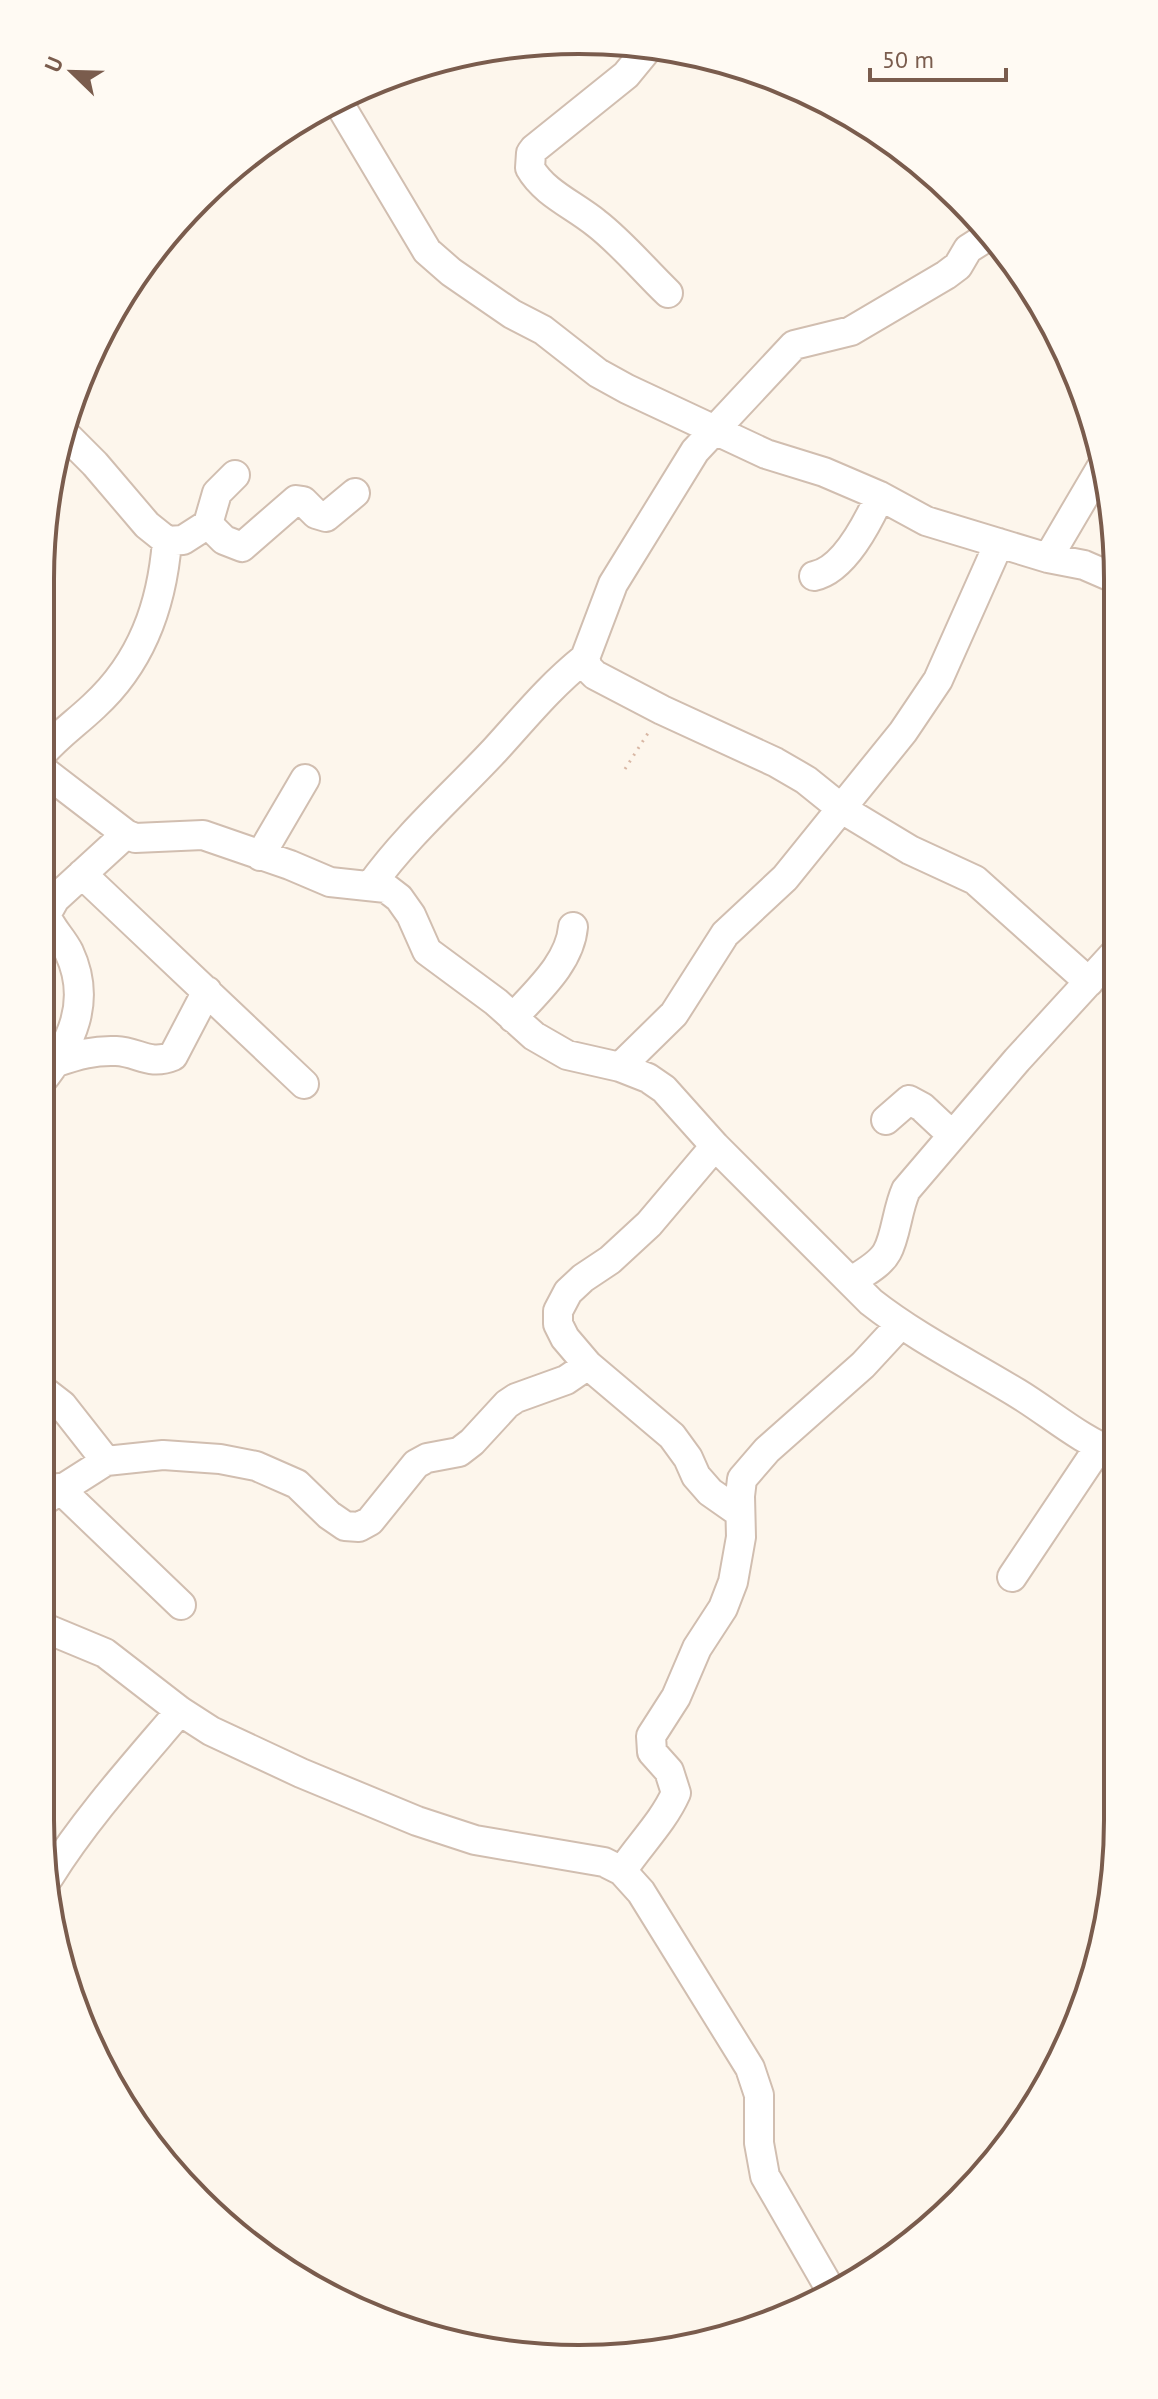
<svg xmlns="http://www.w3.org/2000/svg" width="1158" height="2399" font-family="'PT Sans',sans-serif">
<style>
.lines{fill:none;stroke-linecap:round;stroke-linejoin:round}
.minor-casing{stroke:#d1beb0;stroke-width:32}
.path{stroke:#d9b8a5;stroke-width:3;stroke-dasharray:2 6;stroke-linecap:butt}
.minor{stroke:#fff;stroke-width:28}
.rim{fill:none;stroke:#7a5c4d;stroke-width:4}
</style>
<rect width="100%" height="100%" fill="#fdf6ec"/>
<g class="lines">
<defs>
<path id="minor" d="M649,47L626,75L534,149L531,153L530,168C544,193 574,205 596,223C622,243 644,270 668,293
M337,100L427,251L451,272L512,314L543,330L598,373L627,389L766,454L824,472L880,496L926,521L1048,558L1084,565L1114,578
M990,235L968,249L958,266L946,275L851,331L794,345L695,451L613,584L585,658L588,668L595,675L662,710L775,762L806,780L842,809L910,850L975,880L1089,982
M63,432L95,464L147,525L167,541L183,540L208,524L224,540L242,547L296,500L303,501L316,514L326,517L355,493
M208,524L217,493L235,475
M1048,558L1102,466
M814,576C844,570 868,522 880,496
M40,756C58,735 75,724 94,706C142,662 162,605 167,541
M40,768L126,834L135,838L203,835L290,865L330,882L386,888L399,898L411,915L427,951L496,1002L534,1036L567,1055L620,1067L648,1078L664,1089L715,1146L871,1302C917,1338 968,1363 1017,1393C1050,1413 1080,1440 1117,1454
M260,856L305,779
M82,874L304,1084
M371,885C407,835 453,795 495,750C526,716 549,687 585,658
M513,1018C536,992 570,963 573,927
M57,1062C77,1055 95,1050 116,1051C139,1052 149,1066 173,1056L207,991
M620,1067L674,1014L725,934L785,878L903,732L938,680L999,543
M40,1083C72,1044 92,1001 69,952C62,938 51,929 46,915L55,899L126,834
M886,1120L909,1100L922,1107L952,1135
M715,1146L649,1224L610,1260L583,1278L568,1292L558,1311V1324L565,1338L588,1365L672,1436L688,1458L696,1476L710,1492L740,1513
M852,1281C863,1273 880,1265 887,1252C896,1236 897,1210 906,1190L1017,1060L1115,953
M40,1388L62,1405L106,1461
M59,1488L181,1605
M40,1503L106,1461L163,1455L220,1459L256,1466L297,1484L329,1515L345,1526L359,1527L370,1521L416,1464L427,1458L459,1452L472,1442L507,1404L516,1398L566,1380L588,1365
M1012,1577L1099,1447
M40,1626L105,1653L180,1711L211,1731L301,1773L417,1821L475,1840L604,1862L622,1871L641,1892L750,2068L759,2095V2143L765,2176L833,2294
M622,1871C640,1844 663,1822 676,1793L669,1771L652,1752L651,1736L676,1697L697,1648L723,1608L733,1582L741,1537L740,1496L742,1479L767,1450L863,1365L900,1325
M49,1877C86,1818 135,1764 180,1711"/>
</defs>
<use href="#minor" class="minor-casing"/>
<path class="path" d="M625,769L650,730"/>
<use href="#minor" class="minor"/>
</g>
<path d="M0 0H1158V2399H0ZM579 54H579A525 525 0 0 1 1104 579V1820A525 525 0 0 1 579 2345H579A525 525 0 0 1 54 1820V579A525 525 0 0 1 579 54Z" fill="#fffaf3" fill-rule="evenodd"/>
<path class="rim" d="M579 54H579A525 525 0 0 1 1104 579V1820A525 525 0 0 1 579 2345H579A525 525 0 0 1 54 1820V579A525 525 0 0 1 579 54Z"/>
<g transform="translate(72 72) rotate(293)" stroke="#fffaf3" stroke-width="6" paint-order="stroke">
<path d="M0-6L14 30L0 20L-14 30Z" fill="#7a5c4d"/>
<text y="-12" font-size="22" font-weight="bold" text-anchor="middle" fill="#7a5c4d">U</text>
</g>
<path d="M870 68v12h136v-12" fill="none" stroke="#7a5c4d" stroke-width="4"/>
<text x="882" y="68" font-size="24" fill="#7a5c4d" stroke="#fffaf3" stroke-width="6" paint-order="stroke">50 m</text>
</svg>
